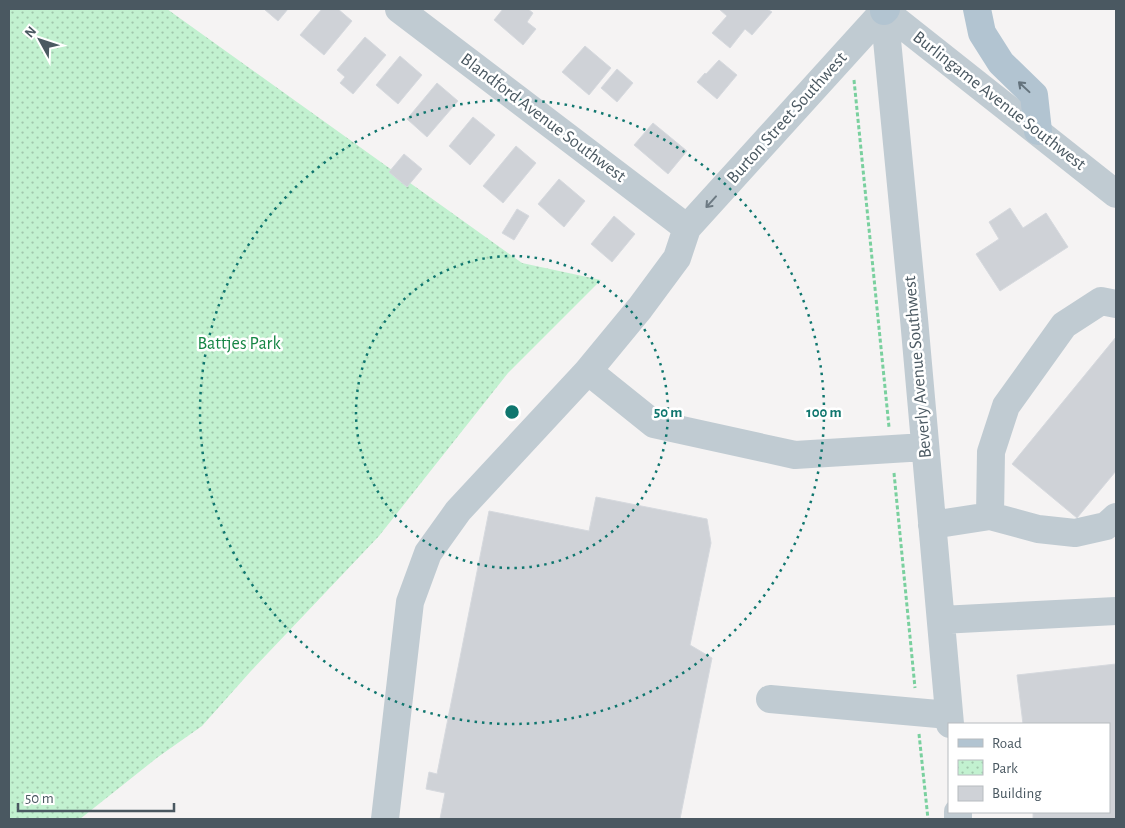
<svg xmlns="http://www.w3.org/2000/svg" width="1125" height="828" font-family="'Alegreya Sans',sans-serif">
<style>
.park{fill:url(#park-dots)}
.building{fill:#cfd2d7;stroke:#d6d9de}
.lines{fill:none;stroke-linecap:round;stroke-linejoin:round}
.path{stroke:#79d09e;stroke-width:3;stroke-dasharray:4 2.5;stroke-linecap:butt}
.minor{stroke:#c0cbd2;stroke-width:28}
.major{stroke:#b2c4d1;stroke-width:28}
.oneway{stroke:#64737d}
.oneway2{stroke:#6d7a83}
.ring{fill:none;stroke:#0f766e;stroke-width:2.5;stroke-dasharray:2.5 5}
.labels{text-anchor:middle;dominant-baseline:central;stroke-width:5;stroke-linejoin:round;paint-order:stroke}
.street-label{font-size:18px;fill:#4a5861;stroke:#fff}
.park-label{font-size:18px;fill:#168645;stroke:#fff}
.centre{fill:#0f766e;stroke:#fff;stroke-width:2.5}
.ring-label{font-size:15px;text-anchor:middle;font-weight:bold;fill:#0f766e;stroke:#fff;stroke-width:5;stroke-linejoin:round;paint-order:stroke}
</style>
<defs>
<pattern id="park-dots" width="8" height="8" patternUnits="userSpaceOnUse" patternTransform="scale(1.25)"><rect width="8" height="8" fill="#c2f1d0"/><path d="M2 2h.1M6 6h.1" fill="none" stroke="#a0c6ac" stroke-width="1.8" stroke-linecap="round"/></pattern>
</defs>
<rect width="100%" height="100%" fill="#f5f3f3"/>
<path class="park" d="M9,9H167L522,263L601,280L508,373L379,536L251,671L202,726L158,757L80,819H9Z"/>
<path class="building" d="M264,9H288L278,21Z
M322,9H338L352,21L324,55L300,35Z
M503,9H528L533,13L527,22L536,29L523,45L494,20Z
M719,9H767L772,12L752,35L745,29L730,48L712,33L727,16Z
M365,37L386,55L353,94L340,83L345,77L337,70Z
M585,46L611,68L589,95L562,72Z
M400,56L422,75L398,104L376,85Z
M719,60L737,75L717,99L697,82L705,73L706,74Z
M617,69L633,83L617,102L601,88Z
M437,83L458,101L427,137L407,119Z
M473,117L495,135L470,165L449,146Z
M653,123L687,151L668,174L634,145Z
M516,146L536,163L503,203L483,186Z
M404,154L422,169L407,187L389,172Z
M559,179L585,201L564,227L538,204Z
M1010,208L1023,228L1046,213L1068,247L1000,291L976,254L999,239L989,222Z
M517,209L529,216L514,240L502,233Z
M614,216L635,234L612,262L591,244Z
M1116,337V471L1077,518L1012,464Z
M596,497L707,519L711,543L690,645L712,658L680,819H440L445,793L426,789L429,772L437,774L489,511L589,531Z
M1116,664V819H1033V812H1109V724H1023L1017,675Z"/>
<g class="lines">
<path class="path" d="M854,80L889,427
M894,473L915,688
M919,734L928,819"/>
<path class="minor" d="M399,9L687,228
M882,9L1116,194
M884,9L914,319L950,724
M588,371L640,308L677,258L687,228L884,11
M990,516L1038,529L1075,533L1106,526L1116,517
M932,525L990,516L991,452L1006,406L1064,325L1101,301L1116,304
M941,620L1116,611
M770,699L949,715
M958,812V819
M385,819L410,602L428,553L458,511L588,371L654,424L795,455L925,447"/>
<path class="major" d="M977,9L982,33L1001,63L1034,95L1038,131
M884,11L886,9"/>
</g>
<defs><path id="oneway-shaft" d="M-6 0H5M1.5-3L5.5 0L1.5 3" fill="none" stroke-width="1.6" stroke-linecap="round" stroke-linejoin="round" transform="scale(1.25)"/></defs>
<use class="oneway" href="#oneway-shaft" transform="translate(1024 87) rotate(-137)"/>
<use class="oneway2" href="#oneway-shaft" transform="translate(711 202) rotate(132)"/>
<g class="ring">
<circle cx="512" cy="412" r="156"/>
<circle cx="512" cy="412" r="312"/>
</g>
<g class="labels">
<g class="street-label">
<text transform="translate(999 101) rotate(38)">Burlingame Avenue Southwest</text>
<text transform="translate(543 118) rotate(37)">Blandford Avenue Southwest</text>
<text transform="translate(787 118) rotate(-48)">Burton Street Southwest</text>
<text transform="translate(918 367) rotate(-95)">Beverly Avenue Southwest</text>
</g>
<g class="park-label">
<text x="239" y="344">Battjes Park</text>
</g>
</g>
<circle cx="512" cy="412" r="8" class="centre"/>
<g class="ring-label">
<text x="668" y="417">50 m</text>
<text x="824" y="417">100 m</text>
</g>
<rect width="1125" height="828" fill="none" stroke="#4a5861" stroke-width="20"/>
<rect x="948" y="723" width="162" height="90" fill="#ffffff" stroke="#b7bcc0"/>
<rect x="958" y="739" width="25" height="8" fill="#b2c4d1" stroke="#b7bcc0"/>
<text x="992" y="748" font-size="15" fill="#4a5861">Road</text>
<rect x="958" y="760" width="25" height="15" fill="url(#park-dots)" stroke="#b7bcc0"/>
<text x="992" y="773" font-size="15" fill="#4a5861">Park</text>
<rect x="958" y="786" width="25" height="15" fill="#cfd2d7" stroke="#b7bcc0"/>
<text x="992" y="798" font-size="15" fill="#4a5861">Building</text>
<g transform="translate(40 40) rotate(310)" stroke="#ffffff" stroke-width="4" paint-order="stroke">
<path d="M0-4L9 19L0 12L-9 19Z" fill="#4a5861"/>
<text y="-8" font-size="14" font-weight="bold" text-anchor="middle" fill="#4a5861">N</text>
</g>
<path d="M18 803v8h156v-8" fill="none" stroke="#4a5861" stroke-width="2.5"/>
<text x="25" y="803" font-size="15" fill="#4a5861" stroke="#ffffff" stroke-width="4" paint-order="stroke">50 m</text>
</svg>
